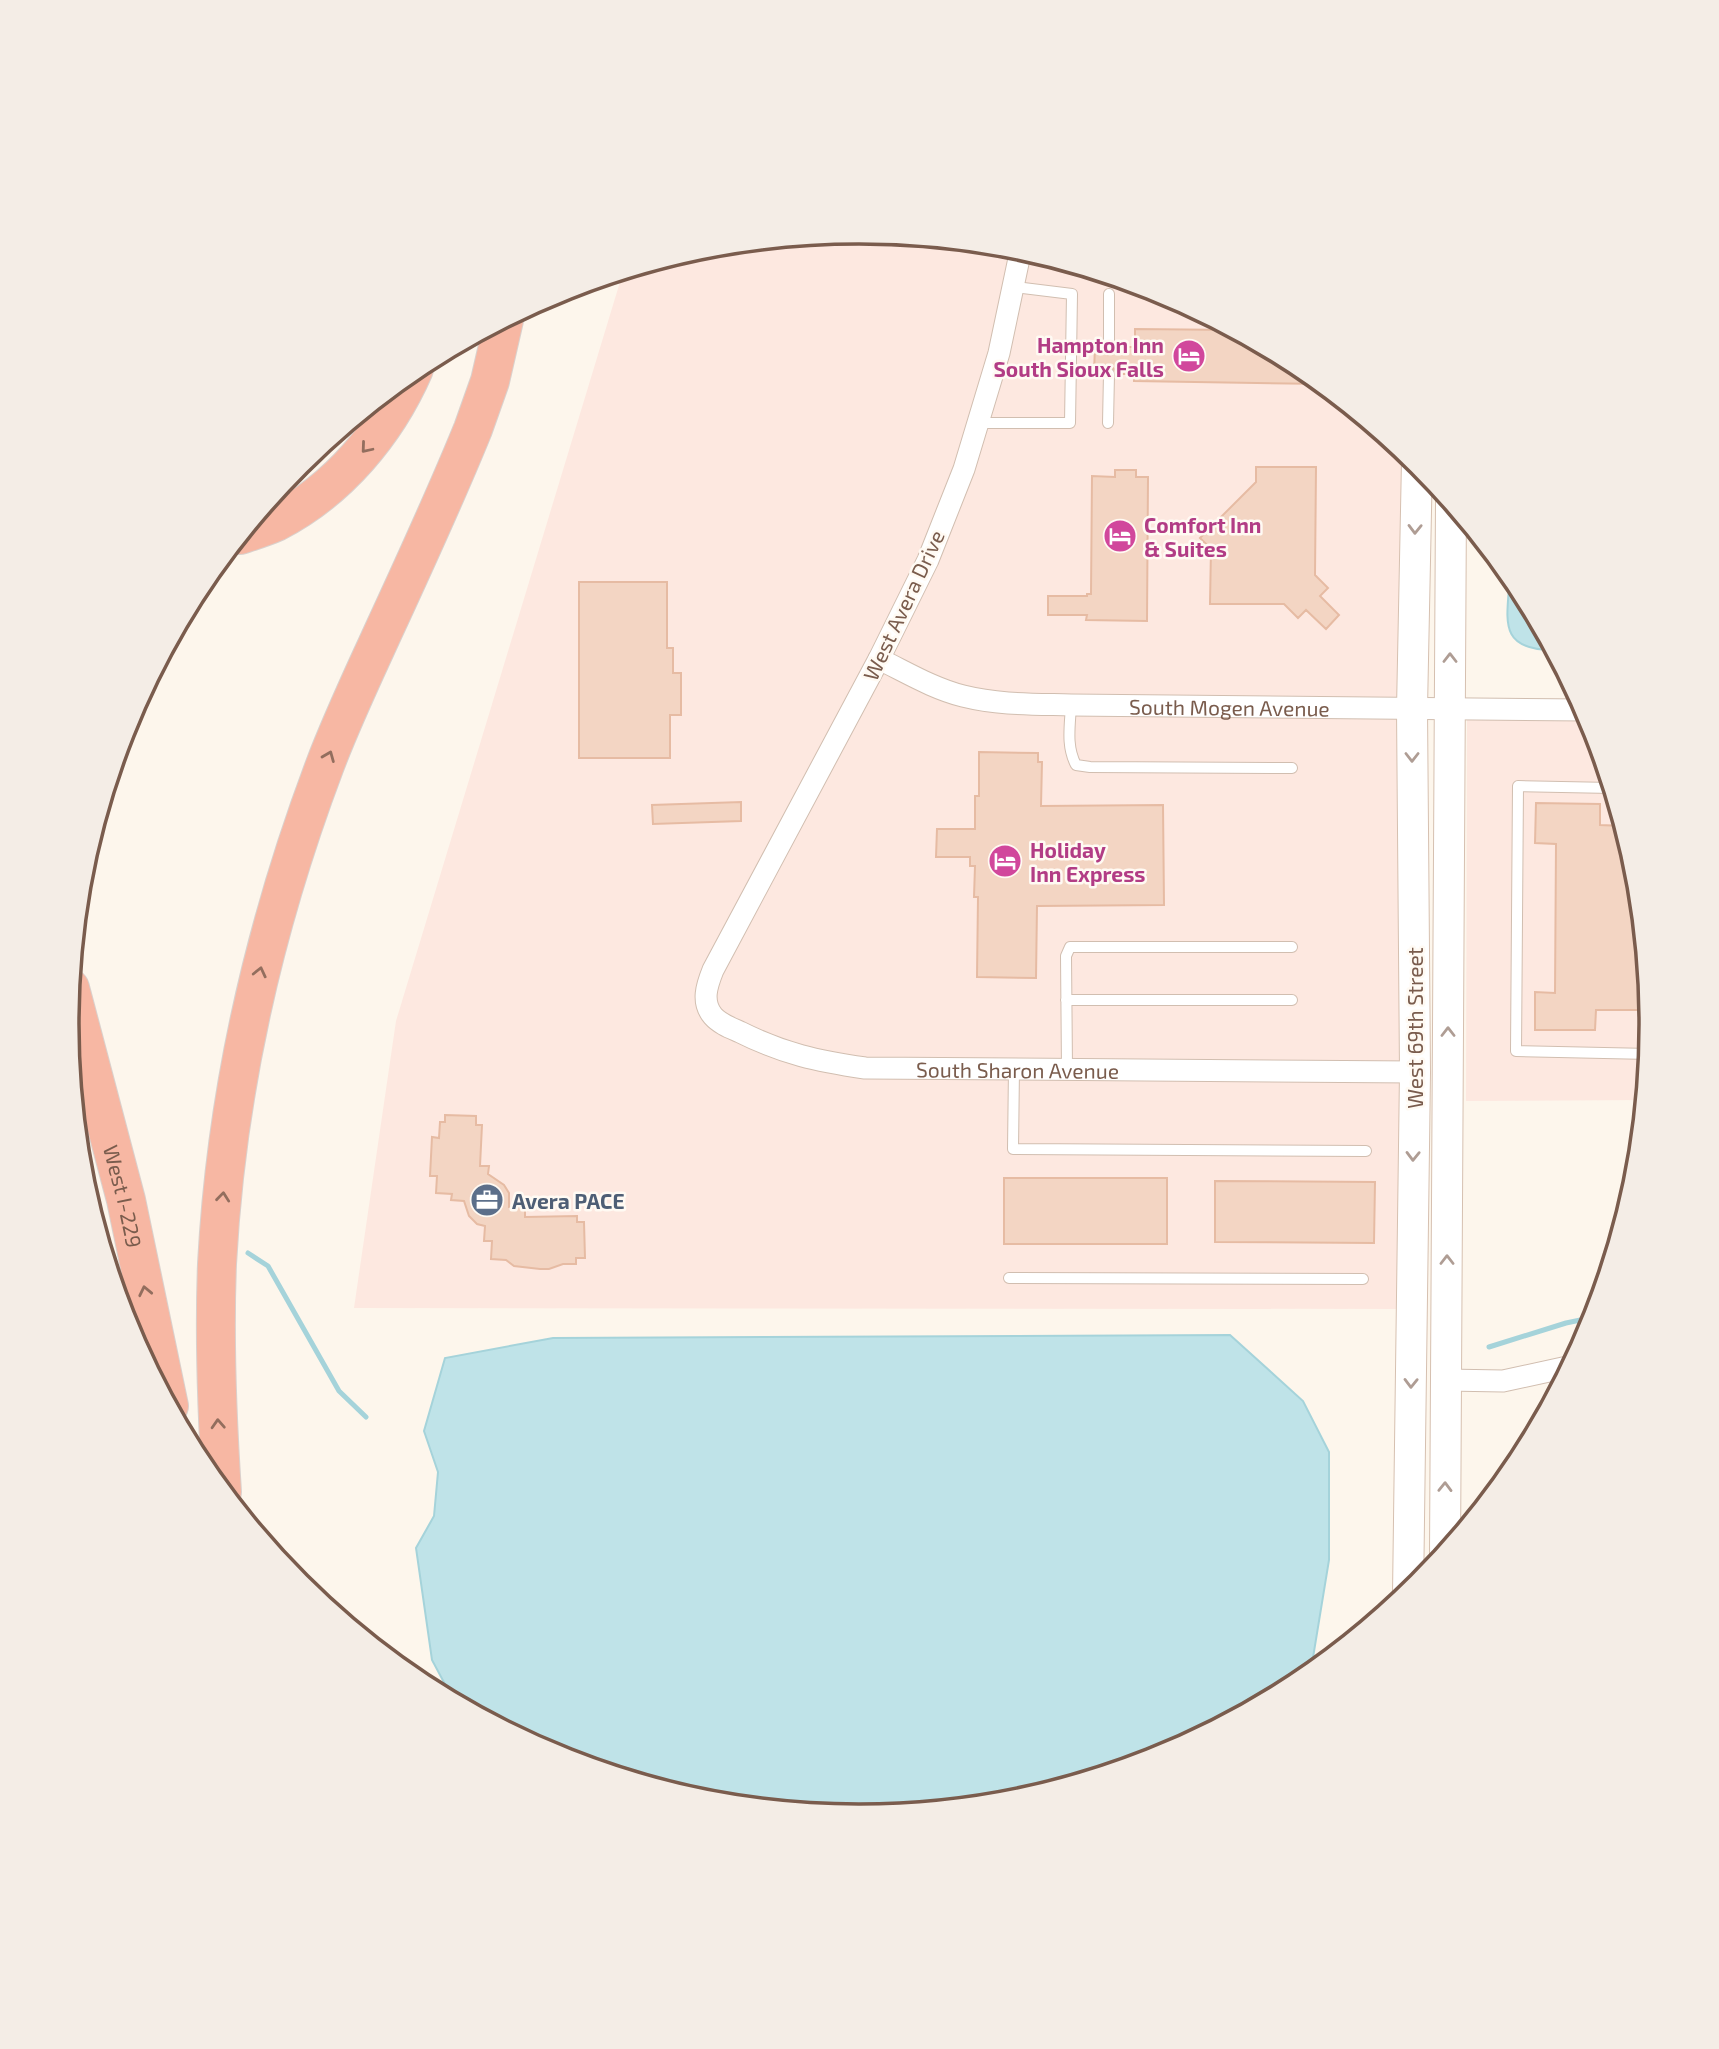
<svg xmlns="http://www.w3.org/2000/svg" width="1719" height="2049" font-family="'Exo 2',sans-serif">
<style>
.commercial{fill:#fde8e0}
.water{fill:#bfe3e8;stroke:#a5d3da;stroke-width:2}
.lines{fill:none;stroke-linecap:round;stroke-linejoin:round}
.stream{stroke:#a5d3da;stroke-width:5}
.building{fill:#f3d5c3;stroke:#e6bba3;stroke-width:2}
.lane-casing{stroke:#d1beb0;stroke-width:12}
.street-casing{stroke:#d1beb0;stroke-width:23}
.secondary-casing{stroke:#d6c0b0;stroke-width:32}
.highway-casing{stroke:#dad1cd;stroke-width:40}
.lane{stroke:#fff;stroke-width:10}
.street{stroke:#fff;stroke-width:21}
.secondary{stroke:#fff;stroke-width:30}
.highway{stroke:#f7b7a3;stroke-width:38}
.oneway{stroke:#936e5e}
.oneway2{stroke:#af9d94}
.labels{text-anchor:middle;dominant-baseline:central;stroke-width:5;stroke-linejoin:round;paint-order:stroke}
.hotel-label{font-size:21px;font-weight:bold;fill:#b23c85;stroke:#fffaf3;text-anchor:start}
.street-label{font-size:21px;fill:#7a5c4d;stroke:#fffaf3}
.service-label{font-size:21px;font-weight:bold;fill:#4e5e75;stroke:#fffaf3;text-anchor:start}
.rim{fill:none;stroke:#7a5c4d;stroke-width:3.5}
</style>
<rect width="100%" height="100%" fill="#fdf6ec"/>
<path class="commercial" d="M860,232L1015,247L1163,292L1300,365L1416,461L1402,1309L354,1308L396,1021L623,272L705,247Z
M1467,719L1592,721L1637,870L1652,1025L1645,1100L1466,1101Z"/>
<path class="water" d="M1510,573L1519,584L1554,650C1495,650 1508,618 1510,573Z
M1230,1335L1303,1401L1329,1452V1560L1310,1676L1300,1684L1163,1757L1014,1802L859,1817L704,1802L556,1757L455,1703L432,1660L416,1548L434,1516L438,1472L424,1431L445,1358L553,1338Z"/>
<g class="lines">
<path class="stream" d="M248,1253L268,1266L339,1391L366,1417
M1489,1347L1566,1323L1595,1317"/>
</g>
<path class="building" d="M1135,329L1235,330L1300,365L1323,384L1134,381V374H1117L1115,370L1110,366L1105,368L1101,374L1094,373L1095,346H1101L1103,351L1108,355L1113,353L1117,347H1135Z
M1256,467H1316L1315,575L1328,588L1320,596L1339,615L1326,629L1306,610L1298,618L1284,604H1210L1211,549L1200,538L1256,482Z
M1115,470H1136V477H1148L1147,621L1086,620L1087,615H1048V596H1087V594H1091L1092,476L1115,477Z
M579,582H667V648H673V673H681V715H670V758H579Z
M979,752L1038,753V762H1042L1041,806L1163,805L1164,905L1037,906L1036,978L977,977L978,897H974L975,866H970V857H936L937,829H975V796H979Z
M741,802V821L653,824L652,805Z
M1536,803L1600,804V825L1624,826L1637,870L1647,973H1639V1010H1596L1595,1030H1535V992L1555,993L1556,844L1535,843Z
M445,1115L476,1116V1125H482L480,1166H489L488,1174L504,1185L509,1193V1207H525V1217L577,1216V1222H584L585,1258H576V1264H563L549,1269H540L514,1266L506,1260L491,1259L492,1241H484L485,1226L477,1224L469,1216L464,1201L451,1200L452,1194L436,1193L437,1176H430L432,1137L439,1138L440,1122H445Z
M1004,1178H1167V1244H1004Z
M1215,1181L1375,1182L1374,1243L1215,1242Z"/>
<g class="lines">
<defs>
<path id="lane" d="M1109,347V294
M978,423H1070L1072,294L1015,287
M1108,423L1109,374
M1071,705C1070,726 1066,746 1076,765L1090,767L1292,768
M1612,788L1518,786L1516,1051L1650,1054
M1066,1000H1292
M1014,1068L1013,1149L1366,1151
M1067,1068L1066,956L1070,947H1292
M1009,1278L1363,1279"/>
<g id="street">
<path id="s1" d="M1021,249L999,353L964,469L928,560L879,659L713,970C707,985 701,1002 713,1016C720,1024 731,1028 740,1032C784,1054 817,1061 865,1068L1415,1072"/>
<path id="s2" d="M879,659C906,672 934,689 963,696C999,705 1035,704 1071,705L1586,710"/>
<path d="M1446,1380L1503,1381L1572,1366"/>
</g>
<path id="secondary" d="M1445,1556L1451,502
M1408,1595L1415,1072L1412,709L1417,461"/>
<g id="highway">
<path d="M240,535C252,531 265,527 276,522C338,490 386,433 414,369"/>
<path id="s3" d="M70,988L126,1200L169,1406"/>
<path d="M222,1492C217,1416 214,1340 217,1264C226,1093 265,924 325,765C342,720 363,676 383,632C414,565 445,498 473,429L490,381L504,320"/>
</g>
</defs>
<use href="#lane" class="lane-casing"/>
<use href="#street" class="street-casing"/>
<use href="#secondary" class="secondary-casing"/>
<use href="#highway" class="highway-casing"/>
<use href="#lane" class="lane"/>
<use href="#street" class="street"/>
<use href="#secondary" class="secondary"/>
<use href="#highway" class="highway"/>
</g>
<defs><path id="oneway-chevron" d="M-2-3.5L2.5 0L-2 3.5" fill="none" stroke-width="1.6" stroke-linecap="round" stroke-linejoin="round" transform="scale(1.75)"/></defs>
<g class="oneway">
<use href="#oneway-chevron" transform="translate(366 448) rotate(130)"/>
<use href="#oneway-chevron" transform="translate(329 756) rotate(-68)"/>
<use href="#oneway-chevron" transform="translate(260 972) rotate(-77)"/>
<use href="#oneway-chevron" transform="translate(223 1197) rotate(-84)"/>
<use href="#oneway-chevron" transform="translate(145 1291) rotate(-102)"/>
<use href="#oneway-chevron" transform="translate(218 1424) rotate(-93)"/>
</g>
<g class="oneway2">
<use href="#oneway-chevron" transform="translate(1415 529) rotate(91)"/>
<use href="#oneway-chevron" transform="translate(1450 658) rotate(-90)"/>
<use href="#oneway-chevron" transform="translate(1412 757) rotate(90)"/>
<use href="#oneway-chevron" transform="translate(1448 1032) rotate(-90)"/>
<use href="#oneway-chevron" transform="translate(1413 1156) rotate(91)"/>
<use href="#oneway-chevron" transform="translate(1447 1260) rotate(-90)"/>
<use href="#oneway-chevron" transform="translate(1411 1383) rotate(91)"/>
<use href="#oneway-chevron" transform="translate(1445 1487) rotate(-89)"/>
</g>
<defs>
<symbol id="hotel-disc" viewBox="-11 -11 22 22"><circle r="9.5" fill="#d1479c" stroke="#fffaf3"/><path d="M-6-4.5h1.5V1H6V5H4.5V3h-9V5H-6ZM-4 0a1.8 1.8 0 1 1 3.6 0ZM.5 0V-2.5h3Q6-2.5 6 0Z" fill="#fff"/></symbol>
<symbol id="office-disc" viewBox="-11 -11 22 22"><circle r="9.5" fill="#5c6f8a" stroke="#fffaf3"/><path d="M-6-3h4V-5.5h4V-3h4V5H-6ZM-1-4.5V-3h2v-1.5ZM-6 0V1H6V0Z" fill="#fff"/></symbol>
</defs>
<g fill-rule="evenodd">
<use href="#hotel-disc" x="1170" y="337" width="38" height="38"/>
<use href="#hotel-disc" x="1101" y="517" width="38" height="38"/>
<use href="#hotel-disc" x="986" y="842" width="38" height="38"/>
<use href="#office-disc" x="468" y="1181" width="38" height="38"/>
</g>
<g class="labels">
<g class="hotel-label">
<text x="1164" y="344" text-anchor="end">Hampton Inn<tspan x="1164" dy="24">South Sioux Falls</tspan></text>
<text x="1144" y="524">Comfort Inn<tspan x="1144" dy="24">&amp; Suites</tspan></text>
<text x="1030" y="849">Holiday<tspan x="1030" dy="24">Inn Express</tspan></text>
</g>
<g class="street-label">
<text transform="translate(903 605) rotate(-65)">West Avera Drive</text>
<text stroke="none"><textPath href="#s2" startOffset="359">South Mogen Avenue</textPath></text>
<text transform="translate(1414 1028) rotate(-90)">West 69th Street</text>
<text stroke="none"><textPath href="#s1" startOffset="1152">South Sharon Avenue</textPath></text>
<text stroke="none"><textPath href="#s3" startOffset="215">West I-229</textPath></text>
</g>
<g class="service-label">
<text x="512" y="1200">Avera PACE</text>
</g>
</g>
<path d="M0 0H1719V2049H0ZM79 1024a780 780 0 1 1 1560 0a780 780 0 1 1-1560 0Z" fill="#f4ede6" fill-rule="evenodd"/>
<path class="rim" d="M79 1024a780 780 0 1 1 1560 0a780 780 0 1 1-1560 0Z"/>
</svg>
